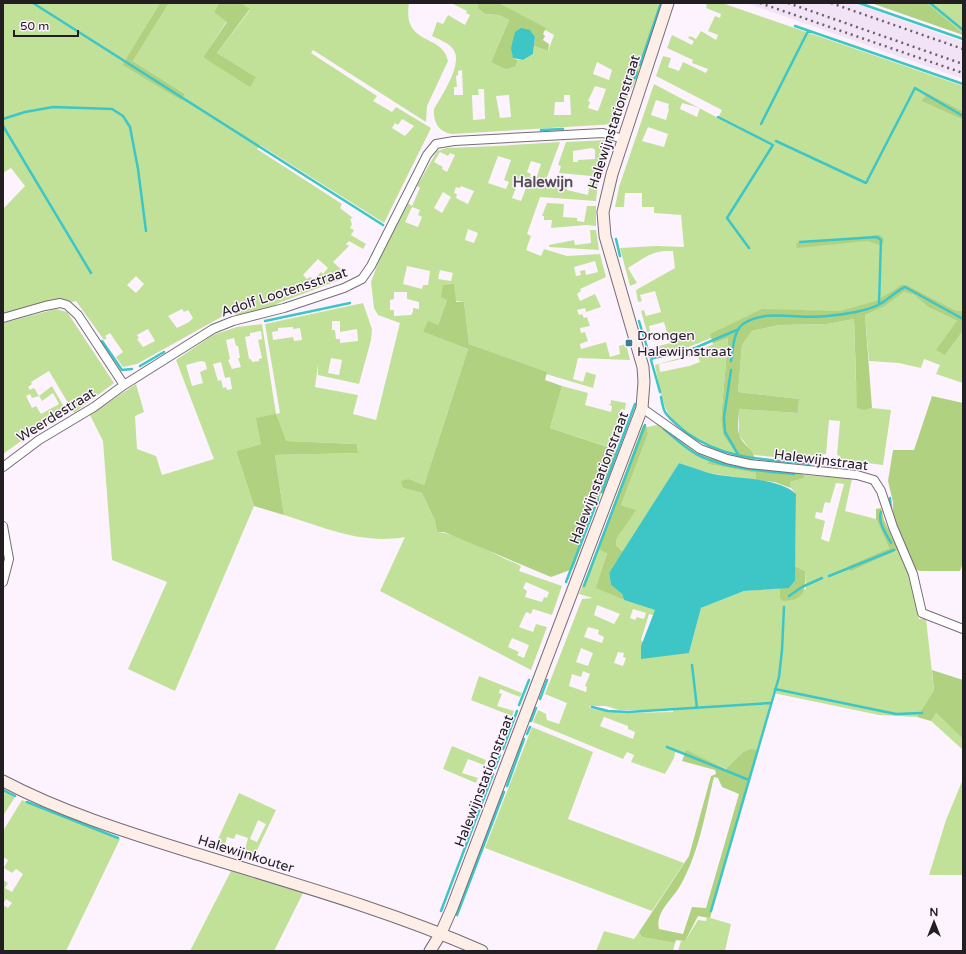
<svg xmlns="http://www.w3.org/2000/svg" width="966" height="954" font-family="'Varela Round',sans-serif">
<style>
.built{fill:#f2e4f6}
.green{fill:#c2e198;fill-rule:evenodd}
.forest{fill:#b0d17f;fill-rule:evenodd}
.water{fill:#3ec6c6}
.lines{fill:none;stroke-linecap:round;stroke-linejoin:round}
.stream{stroke:#3ec6c6;stroke-width:2.5}
.street-casing{stroke:#756d77;stroke-width:10}
.secondary-casing{stroke:#756d77;stroke-width:13}
.street{stroke:#fff;stroke-width:8}
.secondary{stroke:#fdeee8;stroke-width:11}
.rail{stroke:#6a646a;stroke-width:2.5;stroke-dasharray:2 4;stroke-linecap:butt}
.poi-dot{fill:#3c7d90;stroke:#fdf3ff;stroke-width:1.5}
.labels{text-anchor:middle;dominant-baseline:central;stroke-width:3;stroke-linejoin:round;paint-order:stroke}
.street-label{font-size:14px;fill:#221e22;stroke:#fdf3ff}
.poi-label{font-size:14px;fill:#221e22;stroke:#fdf3ff;text-anchor:start}
.neighbourhood-label{font-size:15px;font-weight:bold;fill:#554e57;stroke:#fdf3ff}
</style>
<rect width="100%" height="100%" fill="#fdf3ff"/>
<path class="built" d="M746,3H854L963,42V79Z"/>
<path class="green" d="M3,3H160L122,65L181,99L185,94L133,61L169,3H219L214,12L227,21L203,57L256,77L217,53L250,10L241,3H409C402,47 443,33 448,61L427,106L426,122L313,50L311,53L377,96L373,101L392,112L396,107L431,128L384,223L260,145L257,149L342,204L340,208L353,218L350,219L352,224L350,228L354,230L351,235L366,244L363,249L349,241L346,244L349,246L333,262L343,271L340,274L345,278L276,304L279,306L237,316L232,311L137,364L123,367L116,357L123,352L110,333L105,336L107,338L104,340L76,301L72,302L65,301L3,314V209L25,186L11,168L3,173ZM402,119L414,126L405,136L392,128L395,123L398,125ZM318,259L328,268L323,274L321,272L314,279L310,277L307,279L303,275ZM136,276L144,284L136,293L127,285ZM182,309L184,312L188,310L193,318L189,322L177,328L168,316ZM148,329L155,341L143,347L137,339L139,338L137,335Z
M451,3H479V8L485,14L499,15L509,20L491,62L516,66L518,60H523L533,54L534,46L548,51L554,35L545,30V28L499,3H660V5L637,78L630,92L619,121L616,124L452,134C438,132 433,122 434,109C442,95 464,63 453,49C449,43 438,39 432,36L437,22L443,24L448,15L465,25L470,15L466,13L467,11ZM597,62L612,70L609,80L593,74ZM462,70L463,95H454V87H457L456,76L458,75V71ZM595,86L606,89L598,111L588,108L590,102L588,101ZM478,89H484L485,119L473,120L472,95H479ZM509,95L511,117L500,118L496,96ZM564,95H570L571,115H554L555,102H564Z
M704,3H722L963,86V111L927,93L921,101L963,120V311H957L907,285C896,285 886,296 877,301C856,311 828,314 806,310L711,334V338L689,347L658,356L655,347L670,343L664,322L649,326L650,332H647L641,311L644,310L646,316L661,312L655,291L640,295L642,301L638,302L636,290L675,268L673,251C651,250 645,258 628,268L637,283L630,286L620,248L657,246L684,247L681,215L654,213V207H642V193H625L624,207H615L619,187L654,84L718,118L722,110L656,76L663,56L671,58L668,67L679,71L683,62L706,73L708,69L692,63L693,60L667,48L672,35L692,45L694,41L688,38L690,36L696,39L701,31L716,40L718,35L708,31L715,16L720,18L721,14L706,8L707,5ZM656,100L669,104L668,108L669,109L666,120L651,115ZM682,103L700,108L697,117L680,109ZM648,127L668,134L664,147L642,141Z
M927,3H963V33Z
M608,140L612,144L602,177L559,173L561,166L558,165L566,142ZM592,148L595,150V159L578,160V162H573V151Z
M560,142L546,180L567,182V190L588,195L590,181L598,182L596,201L540,197L527,234L531,236L526,250L541,256L544,249L567,256L600,254L606,277L580,289L581,291L577,294L580,301L595,294L601,307L586,312L585,308L577,310L579,315L582,314L584,318L587,317L590,326L580,328L581,333L585,332L588,341L580,344L581,349L606,342L610,357L620,354L619,346L626,344L630,360L578,358L573,379L583,382L586,372L596,375L593,388L546,374V372L469,344L464,302L447,300L438,325L423,332L468,349L424,485L409,479L403,488L422,493L435,521L437,532C454,532 502,558 521,566L519,571L562,586L552,615L533,609L531,614L526,612L519,627L533,632L536,624L547,627L531,670L380,591L405,537C362,545 324,527 284,515L275,455L358,453L357,444L286,441L261,444L236,451L254,506L175,691L128,669L167,582L112,560L103,441L90,415L136,384L144,412L135,416L137,449L156,456L162,475L214,459L176,360L213,335L237,327L262,324L276,414L280,413L265,324L363,303L372,329L371,340L359,384L318,375V365L315,387L358,395L353,414L376,420L400,323L378,315L374,308L371,282L381,255L408,203L412,206L420,188L417,186L437,151L447,148L497,146ZM440,152L448,156L450,153L455,155L447,172L442,169L443,167L434,162ZM498,156L511,160L504,180L509,182L506,189L488,183ZM531,161L541,164L536,179L530,177L531,174L527,172ZM520,177L529,180L521,201L512,198ZM461,186L474,191L468,204L456,198L457,194L454,193L456,187L460,188ZM443,192L451,197L442,213L434,208ZM412,207L420,210L418,215L422,217L418,227L405,222ZM468,229L478,233L474,243L465,240ZM595,261L598,272L586,275L585,270L580,271L581,275L576,276L574,267ZM407,266L430,271L428,285H423L422,289L403,284ZM440,270L453,273L451,281L438,279ZM394,292H407V299L419,302V309L413,308V312L411,315L394,316V310H390V300L394,299ZM332,321H340V332L357,329L358,341L340,343V339H336L335,330H332ZM293,327V329L300,328L302,340L294,341L293,337L273,340L272,332L278,331V328ZM261,331L262,339L258,340L262,358L259,359V361L252,362L251,359H249L245,337L250,336V333ZM234,338L236,346H238L240,358H238L241,367L232,369L228,360L230,359L226,340ZM331,358L342,360L339,375L328,373ZM201,361L205,362L207,369L200,372L203,383L192,386L186,365ZM221,362L225,378L230,377L232,389L227,390L226,387L223,388L221,380L218,381L213,364ZM526,582L549,592L547,598L544,597L542,602L525,597L527,591L523,588ZM512,638L529,645L524,658L517,655L519,652L508,647Z
M547,203L564,204L563,217L577,218V221L584,222L587,206H596V226L586,225L551,228L552,220H544V216H542Z
M590,230H596L599,250L549,247V245L574,240L575,245L591,243Z
M904,292L914,295L928,307L957,321L945,355L963,331V383L936,374L940,365L924,359L921,368L899,363L869,361L865,315L884,307Z
M56,309L67,312L114,383L74,413L49,371L31,382L32,384L28,387L30,390L34,388L39,396L52,386L68,414L38,429L3,454V323ZM53,393L59,404L41,414L36,406L32,408L26,396L30,394L32,398L39,396L42,401Z
M854,319L856,384L865,410L872,408L891,410L883,465L842,460L841,464L754,455L739,435V409L798,413L799,399L738,392L742,345L752,331L779,325L827,324ZM829,420L840,421L837,455L840,456L839,462L823,461V454H826Z
M728,338L721,420L723,435L739,458C717,449 676,433 666,409C660,396 658,379 655,365L683,357ZM697,354L700,362L689,366L660,372L659,364L682,359Z
M562,386L588,393L585,405L611,412L612,406L609,405L611,403V400L626,403L625,410L621,409L619,415L626,418L615,449L550,428Z
M657,425L664,428L691,448L711,457L707,464L757,473L756,480L709,473L679,463L623,552L616,545L617,538L635,510L621,505L648,434L647,427Z
M804,475L852,479L845,511L876,519L889,548L848,566L850,572L898,550L909,575L919,619H926L934,690L917,717L879,715L773,693L757,750L743,752L727,769L686,751L684,755L676,750L674,758L665,774L631,762L634,755L627,752L623,759L533,722L538,710L546,714L547,720L559,724L567,703L545,694L582,599L593,598L579,594L597,549L607,552L597,588L624,600L656,610L653,615L649,614L641,640L643,642L641,646L689,653L701,608L744,591L780,588V598L806,589L805,571L795,566L796,494L791,488L790,482L804,478ZM836,483L844,484L829,542L821,539L825,521L815,518L816,512L822,513L825,502L830,503ZM597,605L620,614L614,624L594,615ZM633,609L646,613L644,619L637,617L635,620L630,618ZM588,627L599,630L598,634L604,637L602,643L584,637ZM581,648L593,653L588,666L576,662ZM618,652L624,653L623,657L626,658L623,666L614,663ZM583,671L590,674L585,686L587,687L586,692L569,686L572,674L581,677ZM589,706H606L619,710H673V712L623,713L592,709ZM604,717L628,726V729L635,732L633,739L600,726Z
M479,676L522,693L520,697L500,689L499,693L502,694L497,706L514,711L512,716L471,700Z
M936,713L963,739V750L931,721Z
M532,727L593,752L568,819L684,863L652,911L485,848Z
M452,746L486,760L484,765L468,759L462,773L478,778L476,783L443,769Z
M963,779V875H929L946,820Z
M3,790L15,797L3,816Z
M239,793L276,810L252,861L213,850ZM258,820L266,824L257,842L250,839ZM236,834L248,838L245,849L225,845L227,837L234,839Z
M22,800L120,839L66,951H3V905L8,908L12,903L6,899L3,904V880L8,883L5,888L12,892L23,874L16,869L12,873L4,868L8,860L3,857V831Z
M231,871L303,893L274,951H190Z
M707,917L731,924L725,951H678L681,941H685L698,920L706,921Z
M604,931L634,939L639,932L642,937L675,943L673,951H596Z"/>
<path class="forest" d="M160,3H169L133,61L185,94L181,100L122,65Z
M219,3H241L250,9L217,53L256,77L250,87L203,57L227,22L214,12Z
M479,3H499L546,28L543,34L545,36L543,40L549,44L548,51L534,46L535,37L513,58L518,60L516,66L506,69L491,62L509,20L499,15L485,14L478,8Z
M871,3H927L963,33V35Z
M927,93L963,111V120L921,101Z
M880,235L884,239L883,243L880,245L867,241L797,248L796,243Z
M454,284L456,302H464L469,344L547,372L545,380L562,386L550,428L617,450L573,569L551,577L444,532H437L435,521L422,493L403,488L401,481L409,479L424,485L468,349L423,332L428,321L438,325L447,300L441,297L443,285Z
M901,285H907L957,311H963V331L945,355L936,350L957,321L928,307L914,295L904,292L884,307L865,315L872,408L865,410L857,408L854,319L827,324L779,325L752,331L742,345L738,392L799,399L798,413L739,409C739,416 737,427 739,434C742,446 756,449 755,463L739,458L723,435L721,420L728,338L713,344L710,334L762,309L840,311L876,301Z
M932,396L963,403V563L960,571H920L914,569L892,521L893,502L888,481L893,450H914Z
M276,414L286,441L357,444L358,453L275,455L284,515L254,506L236,451L261,444L256,418Z
M643,425L647,427L648,434L621,505L636,510L617,538L616,545L623,552L609,573L611,585L622,594L624,600L596,588L607,553L597,549Z
M711,457L801,473L804,475V478L790,482L791,488L774,482L756,480V473L707,464Z
M881,508L884,520L898,550L850,572L848,566L889,548L876,519V509Z
M795,566L805,571C806,589 805,601 783,601L780,598V588H789L795,581Z
M932,670L963,680V739L936,713L931,721L917,717L934,690Z
M751,749L757,750L710,918L698,916L685,941L676,940L675,943L642,937L639,932L689,856L711,776L716,774L715,770L682,761L686,750L726,769L743,752ZM714,777L718,778L722,787L739,794L706,908L692,907L683,934L659,929C655,912 672,900 680,886C699,853 705,814 714,777Z"/>
<path class="water" d="M521,28L530,30L535,37L533,54L523,60L513,58L511,48L515,32Z
M679,463C689,466 699,470 709,473C733,479 780,477 796,494L795,581L789,588L744,591L701,608L689,653L641,659V646L655,610L624,600L622,594L611,585L609,573Z"/>
<g class="lines">
<path class="stream" d="M33,3L383,225
M859,3L963,39
M930,3L963,30
M795,26L963,84
M640,65L661,3
M635,78L637,72
M718,117L773,145L727,218L749,248
M3,119L25,112L53,107L112,109L123,116L130,127L138,169L146,231
M761,124L808,31
M3,126L91,273
M541,130L563,129
M776,141L866,183L915,88L963,116
M616,239L620,256
M800,242L877,237L881,240L879,304
M265,321L350,303
M639,321L650,357
M102,341L122,370L132,369
M731,361C733,351 733,331 743,324C767,308 800,320 827,316C841,315 868,311 880,304C889,299 896,291 905,287L963,319
M140,366L164,352
M731,370L724,417L725,432L739,456
M660,392L651,360L653,358L688,351L739,329
M661,397C662,402 663,408 665,412C670,420 680,427 687,433C725,460 765,459 810,464
M664,429C676,439 688,451 702,457C730,469 763,471 794,474
M602,492L635,404
M889,509H891L890,498
M881,512C877,522 887,535 891,543
M829,576L894,550
M566,582L598,499
M584,586L645,425
M789,596L802,587L822,578
M692,665L697,708
M775,689L896,714L922,713
M540,699L547,680
M519,705L529,680
M592,707L608,711L628,712L770,703
M531,721L536,708
M527,734L530,727
M667,747L749,780
M503,749L517,711
M495,768L500,755
M507,786L524,739
M3,790L15,796
M27,802L118,838
M441,911L493,774
M711,911L779,677L782,650L784,607
M457,915L504,792"/>
<defs>
<path id="street" d="M3,318L45,306L60,303L67,305L78,315L124,385L213,329L233,321L284,308L344,288L362,279L371,266L427,155L436,144L454,141L603,133L623,139
M642,408L700,449L727,459L749,464L857,475L874,480L881,491L893,527L913,574L922,613L963,629
M3,467L39,440L94,407L124,385
M3,526L9,559L3,582"/>
<path id="secondary" d="M3,781C60,811 123,831 184,850C284,881 386,909 482,951
M430,951L441,933L452,908L642,408L644,382L643,367L605,236L603,212L612,174L668,3"/>
</defs>
<use href="#street" class="street-casing"/>
<use href="#secondary" class="secondary-casing"/>
<use href="#street" class="street"/>
<use href="#secondary" class="secondary"/>
<path class="rail" d="M760,3L963,73
M788,3L963,64
M831,3L963,49"/>
</g>
<rect class="poi-dot" x="625" y="339" width="8" height="8" rx="2"/>
<g class="labels">
<g class="street-label">
<text transform="translate(614 122) rotate(-72)">Halewijnstationstraat</text>
<text transform="translate(284 292) rotate(-18)">Adolf Lootensstraat</text>
<text transform="translate(56 415) rotate(-32)">Weerdestraat</text>
<text transform="translate(821 460) rotate(7)">Halewijnstraat</text>
<text transform="translate(599 478) rotate(-69)">Halewijnstationstraat</text>
<text transform="translate(484 781) rotate(-69)">Halewijnstationstraat</text>
<text transform="translate(246 854) rotate(17)">Halewijnkouter</text>
</g>
<g class="poi-label">
<text x="637" y="335">Drongen<tspan x="637" dy="16">Halewijnstraat</tspan></text>
</g>
<g class="neighbourhood-label">
<text x="543" y="182">Halewijn</text>
</g>
</g>
<rect width="966" height="954" fill="none" stroke="#221e22" stroke-width="8"/>
<g transform="translate(934 922)" stroke="#fdf3ff" stroke-width="3" paint-order="stroke">
<path d="M0-3L7 15L0 10L-7 15Z" fill="#221e22"/>
<text y="-6" font-size="11" font-weight="bold" text-anchor="middle" fill="#221e22">N</text>
</g>
<path d="M14 30v6h64v-6" fill="none" stroke="#221e22" stroke-width="2"/>
<text x="20" y="30" font-size="12" fill="#221e22" stroke="#fdf3ff" stroke-width="3" paint-order="stroke">50 m</text>
</svg>
